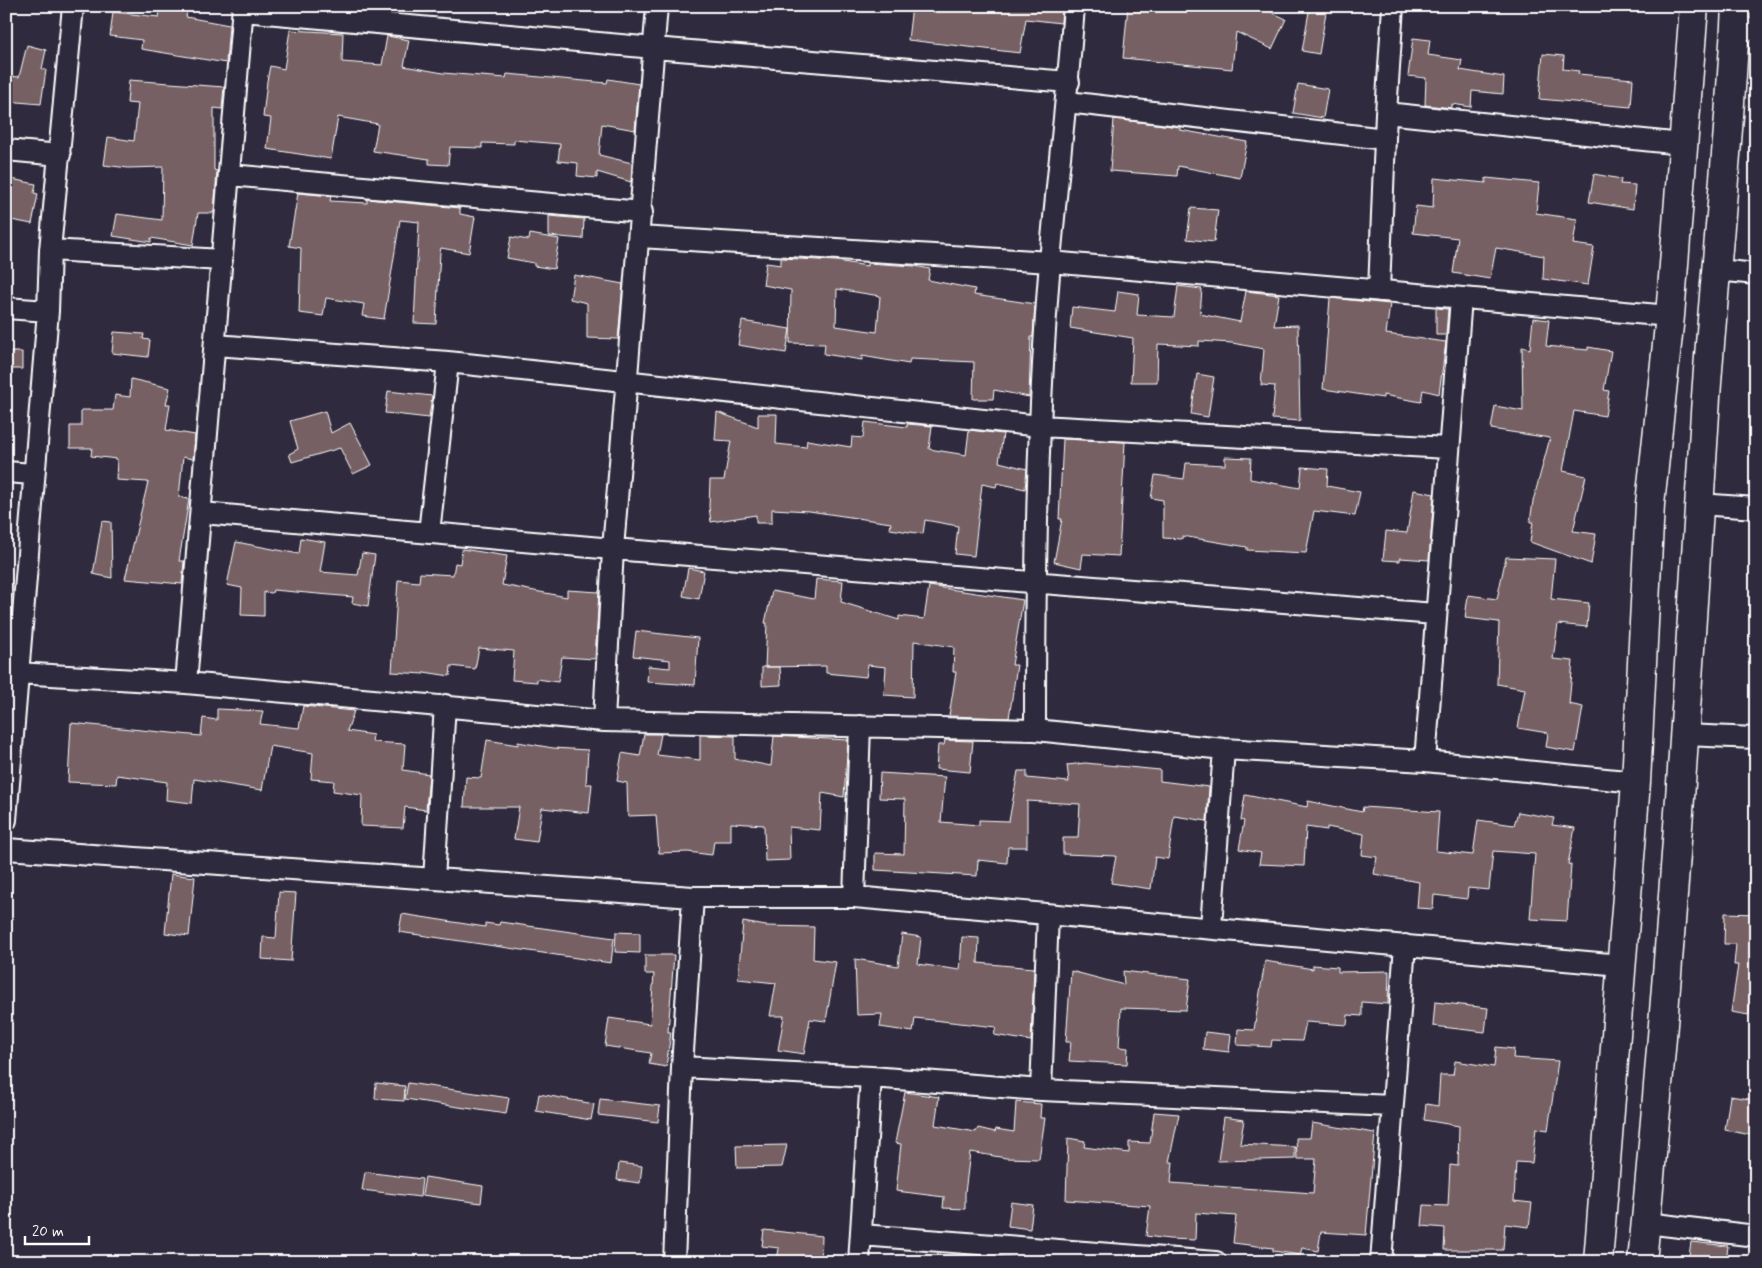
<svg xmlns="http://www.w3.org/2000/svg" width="1762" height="1268" font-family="Mynerve,sans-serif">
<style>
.building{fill:#766163;stroke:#fff;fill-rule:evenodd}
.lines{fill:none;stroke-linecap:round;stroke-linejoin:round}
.minor-casing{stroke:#fff;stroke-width:24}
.secondary-casing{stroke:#fff;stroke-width:31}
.minor{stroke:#2f2a3d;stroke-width:20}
.secondary{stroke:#2f2a3d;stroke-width:28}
</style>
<rect width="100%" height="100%" fill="#2f2a3d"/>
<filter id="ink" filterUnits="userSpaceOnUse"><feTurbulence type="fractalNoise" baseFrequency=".02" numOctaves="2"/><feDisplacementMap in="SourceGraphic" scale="10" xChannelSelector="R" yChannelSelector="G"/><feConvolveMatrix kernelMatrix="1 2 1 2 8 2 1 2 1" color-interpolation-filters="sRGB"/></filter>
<g filter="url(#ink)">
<path class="building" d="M161,6H188L186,17L229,25L226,63L141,49L142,40L110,36L113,12L159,17Z
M912,6H1062L1061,23L1026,19L1020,53L908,40Z
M1128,6H1258L1286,19L1272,49L1236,32L1232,69L1123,58Z
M1310,6H1327L1319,54L1302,51Z
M290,30L343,33L342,62L382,65L387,36L409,40L404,66L443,73L506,78L507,74L607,83L608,79L639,84L635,130L602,124L599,155L632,163L631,182L597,172V178L577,176L578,163L558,161L560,144L514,140V144L482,143V148L450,147L448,165L429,164V159L373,151L378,124L338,117L331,159L267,149L271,118L263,117L267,81L270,66L284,69Z
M1413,38L1430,40L1428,55L1462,60L1460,70L1504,77L1503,94L1472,91L1471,107L1452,104V108L1425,105L1426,78L1408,76Z
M27,45L46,50L42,69L46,70L41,104L6,101L8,76L19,77Z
M1543,54L1564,56L1563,69L1579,71L1578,74L1633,79L1631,107L1539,99Z
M129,80L224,87L222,109L214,108V170L217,171L214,213H198L193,245L151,238V242L113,236L117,214L162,220L163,167L128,168L104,165L108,137L134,141L138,104L127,103Z
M1298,84L1328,89L1323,118L1293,113Z
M1114,119L1180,127V130L1247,142L1240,178L1178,166L1177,176L1110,171Z
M1594,174L1621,179L1620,184L1635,185L1633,209L1589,202Z
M6,178L36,184L34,193L38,194L32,224L6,219Z
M1434,178L1486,183V178L1539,183L1536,213L1577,219L1573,244L1594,247L1588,285L1543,279L1544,256L1496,248L1490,279L1453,273L1458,238L1413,233L1416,206L1433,208Z
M298,193L331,196L330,201L367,203V199L460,208V214L475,217L469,253L441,248L440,252L436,324L414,323L419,222L400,220L384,319L362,316L364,304L326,298L323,316L299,313L301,248L289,246Z
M1191,208L1218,210L1214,242L1187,239Z
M549,216L584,219L583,239L549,236Z
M530,234L559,239L554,269L534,266V263L507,258L511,237L529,240Z
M781,258L837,261L867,266V263L915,266L930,269L928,280L975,289L974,295L1035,304L1033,337H1031L1029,397L994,390L993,399H973L974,362L910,359L909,364L862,356V360L824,354L825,344L790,343L791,290L763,285L766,263L781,265ZM837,289L880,296L877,332L836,326Z
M574,275L623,284L618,339L587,338V303L570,299Z
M1178,286L1202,289L1200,314L1240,322L1246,291L1279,295L1274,326L1298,325L1300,421L1272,419L1275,386L1261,385L1264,349L1232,343L1199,341V346L1158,344L1157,382H1131L1133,338L1070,328L1072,307L1115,312L1118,291L1139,294L1137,315L1174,317Z
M1330,298L1390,304L1386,334L1446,342L1439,394L1423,390L1421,402L1383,395V398L1323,389Z
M1436,308L1448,309L1446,335H1436Z
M1533,318L1549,320L1546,346L1588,350V347L1611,351L1604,390L1609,391L1605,416L1574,411L1563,471L1586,476L1573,531L1596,534L1591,564L1530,542L1533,522H1530L1533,501L1550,438L1491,429L1495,406L1523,411L1522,347L1530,349Z
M742,321L790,329L786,353L738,345Z
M114,332L144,334L143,339L150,340L148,357L112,353Z
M6,352H22V369H6Z
M1197,374L1214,377L1208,417L1191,414Z
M131,379L170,388L166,404H170L166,430L195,435L193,459L183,457L179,497L189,499L179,561H184L182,584L125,579L148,482L116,480L117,459L91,456L92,448H70V426H81V410H113L115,395L130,397Z
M388,391L432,396L429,418L385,413Z
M325,411L331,433L350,423L372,465L353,474L340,448L292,462L289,454L298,449L290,421Z
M717,412L758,427V414H777L776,444L806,447L807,440L851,447L852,437L863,438L865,422L907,427V424L932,426L929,449L966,455L969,430L1003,434L999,462L1027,469L1025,489L997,483L996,487L982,484L974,556L955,554L958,526L925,520L923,534L890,529L891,523L809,511L772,509V523H756V515L711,522L709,507L710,480H724L731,441L715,440Z
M1063,439L1125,442L1119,556L1083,554L1081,568L1054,562L1062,519H1059Z
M1225,457L1251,458L1250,479L1300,488L1302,467L1328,469L1327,486L1360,492L1355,516L1314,511L1306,553L1247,550V547L1182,536V539L1163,538V500L1151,498L1155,475L1184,479L1186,463L1225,465Z
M1414,490L1434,494L1429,560L1400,558V561L1383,560L1386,531L1407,533Z
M102,521L111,522L112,578L93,574Z
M301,538L325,542L320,572L358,575L362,553L375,555L368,606L352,603L353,597L273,590L272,593L264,592V616L241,615L242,588L227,585L236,542L299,554Z
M462,549L507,556L502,585L567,597V590L599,592L595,659L562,657L558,682L537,679V682L512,680L514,651L479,648L475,669L451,666L450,676L424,672V674L392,672L398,580L419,582L420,573L453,575L455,563L460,564Z
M1506,557L1555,559L1551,599L1589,603L1587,627L1558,624L1553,659L1573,661L1569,704L1583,707L1575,752L1546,747L1548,733L1518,728L1525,689L1497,684L1499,622L1465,618L1468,595L1497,599Z
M688,568L704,571L699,599L683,596Z
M816,579L843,581L841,602L899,620V616L924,619L929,586L1023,600L1012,665H1017L1009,718L949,716L956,672H953L954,647L914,641L913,697L884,695L886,667L868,665L866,677L826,673V666L765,667L767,623H765L772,591L814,599Z
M636,631L698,638L695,685L647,682L648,666L670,668V660L633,656Z
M762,667H780L781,685L762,686Z
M303,706L354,711L347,731L373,735L372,742L405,744L403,770L429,774L426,810L405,807L403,828L361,826L362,795L333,791L334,781L311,779L313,753L270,746L262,790L194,779L192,803L166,800L167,782L117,775L116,784L68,782L71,723L201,736L203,718L217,720V709L263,711L260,724L299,728Z
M644,734H661L657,755L700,760V735L735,736V759L771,766L774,736L848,740L844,797L822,793L820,830L789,827L790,860L765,861L764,825L731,823V841H714L712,855L688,852L659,853L656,815L628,816L627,783L617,781L622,753L640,756Z
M487,740L518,745V742L553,748L588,750L586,784H592L589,813L542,808L537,842L514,839L519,807H464L466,777L481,778Z
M945,740L973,741L970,772L936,769L938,745H944Z
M1085,763L1160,770V781L1209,787L1207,821L1174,816L1168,859L1155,857L1151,889L1111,883L1116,856L1063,854V838H1078L1080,804L1027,801V847H1008L1007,863L978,860L977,876L875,870V853L904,854L905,799L879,798L880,773L945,777L941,822L979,825V820L1009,821L1018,771H1027V778L1069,782L1067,765Z
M1245,795L1307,807L1308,801L1362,812L1363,807L1439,812L1436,851L1473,855L1478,820L1514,825L1518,812L1554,818L1552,825L1575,828L1568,864L1571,865L1567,921L1530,919L1535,854L1493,851L1489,890L1468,888L1467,899L1434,895L1433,909L1417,908L1419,882L1374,874L1377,857L1362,855L1364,834L1327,827V830L1306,827L1304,866L1259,864L1261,853L1239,849L1244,821L1241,820Z
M171,874L195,877L189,936L165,933Z
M279,892L296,893L291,961L262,959L263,937L276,938Z
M1725,913L1756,914V1005L1750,1004L1749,1015L1731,1012L1738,965H1734L1736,944H1724Z
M402,914L485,927V923L499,925L500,922L614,938L611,963L399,932Z
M743,922L766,926L814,927L813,959L836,962L826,1021L810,1019L804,1054L778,1050L784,1016H770L776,983L738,979Z
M616,932L640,933V953L615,952Z
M902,934L921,937L918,964L960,970L962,937L979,938L978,963L1034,968L1031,1041L994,1035L996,1027L915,1018L913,1032L880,1027L882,1014L857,1015L855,959L898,966Z
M645,955H674L668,1032H671L666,1067L649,1064L651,1053L605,1046L609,1018L650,1024L654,974H645Z
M1265,961L1313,969V965L1338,967V972L1389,971L1388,1004L1362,1002V1016L1348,1015L1347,1025L1306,1022L1302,1041L1272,1040L1271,1047L1237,1045L1238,1029L1254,1030Z
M1071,971L1124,985L1123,971L1190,979L1186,1010L1121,1008L1119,1047L1128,1048L1127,1064L1069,1061L1071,1042H1066Z
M1435,1002L1488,1008L1485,1032L1433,1026Z
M1205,1032L1231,1035L1229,1052L1203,1049Z
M1496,1047L1514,1049L1513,1058L1558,1061L1548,1130L1536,1128L1532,1163L1516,1162L1514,1201L1532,1203L1529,1227L1505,1224L1503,1250H1444L1445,1228L1422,1226L1424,1205L1448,1206L1450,1165L1458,1166L1459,1126L1424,1120L1426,1104L1438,1106L1440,1075H1453L1455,1061L1494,1067Z
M376,1083L405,1086L404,1101L375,1099Z
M408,1083L509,1098L506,1114L405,1099Z
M905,1092L939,1097L935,1125L976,1132L978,1128L995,1132L996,1129L1014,1132L1016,1102L1041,1104L1040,1118H1045L1039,1159L1006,1158L970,1152L965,1193V1209L943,1208L944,1197L896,1191L901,1144L895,1143Z
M539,1094L594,1104L591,1120L536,1111Z
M1730,1096L1756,1100V1136L1725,1130Z
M600,1099L660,1106L658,1122L598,1115Z
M1154,1112L1179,1114L1169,1162H1173L1171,1183L1313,1193L1316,1159H1297L1296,1138H1310L1312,1123L1375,1133L1366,1235L1321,1232L1318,1251L1302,1248L1300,1255L1273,1251V1248L1233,1243L1236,1216L1196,1213L1195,1240L1169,1239L1146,1236L1150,1206L1066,1200L1068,1138L1085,1141L1084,1147L1129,1153V1142L1150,1143Z
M1224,1117L1244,1120L1240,1144L1295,1147V1159L1218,1161Z
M787,1145L782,1167L737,1168L736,1146Z
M619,1163L642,1166L640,1183L617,1180Z
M365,1172L422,1179L420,1197L362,1190Z
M425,1177L483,1186L481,1203L422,1195Z
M1011,1202L1033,1205L1030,1229L1008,1226Z
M764,1230L822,1236L821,1262H777L779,1248L762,1246Z
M1691,1242L1728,1246L1726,1262H1688Z"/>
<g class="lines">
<defs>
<path id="minor" d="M243,11L654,48L1069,82
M1735,28L1756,30
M1067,102L1385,139
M1386,113L1682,144
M6,150L60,155
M230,175L642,212
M640,237L1050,262L1670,316
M50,250L222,260
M1718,270L1756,274
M1379,291L1386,113L1393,6
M6,308L48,311
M215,345L448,362L1040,426L1448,448
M6,472L33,474
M1699,504L1756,508
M202,513L613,549L1435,614
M429,533L448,362
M17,673L186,683L604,721L1035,730L1224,749L1425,761L1636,782
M186,683L243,6
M604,721L613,549L657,6
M1035,730C1035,574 1037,418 1050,262C1057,177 1068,92 1074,6
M1684,735L1756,738
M1425,761L1461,298
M6,820L48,311L50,250L73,6
M6,849L693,897H854L1621,965
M434,879L445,705
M854,897L860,726
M1211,927L1224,749
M682,1067L871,1077L1041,1090L1392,1106
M1041,1090L1048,915
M1646,1223L1756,1236
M861,1235L1216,1262
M674,1262L682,1067L693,897
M859,1262L871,1077
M1381,1262L1405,945"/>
<path id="secondary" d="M1598,1262L1636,782L1650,504L1670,316L1694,6
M1642,1262C1670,974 1688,686 1706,397C1715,267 1730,137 1736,6"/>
</defs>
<use href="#minor" class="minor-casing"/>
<use href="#secondary" class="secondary-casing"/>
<use href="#minor" class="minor"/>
<use href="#secondary" class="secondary"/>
</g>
</g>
<rect width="1762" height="1268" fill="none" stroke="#2f2a3d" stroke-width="25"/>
<rect x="12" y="12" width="1737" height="1243" fill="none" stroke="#fff" stroke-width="2" filter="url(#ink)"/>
<path d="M25 1236v8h64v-8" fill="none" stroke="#ffffff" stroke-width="2.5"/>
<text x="32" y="1236" font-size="15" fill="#ffffff" stroke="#2f2a3d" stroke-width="4" paint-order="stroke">20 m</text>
</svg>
